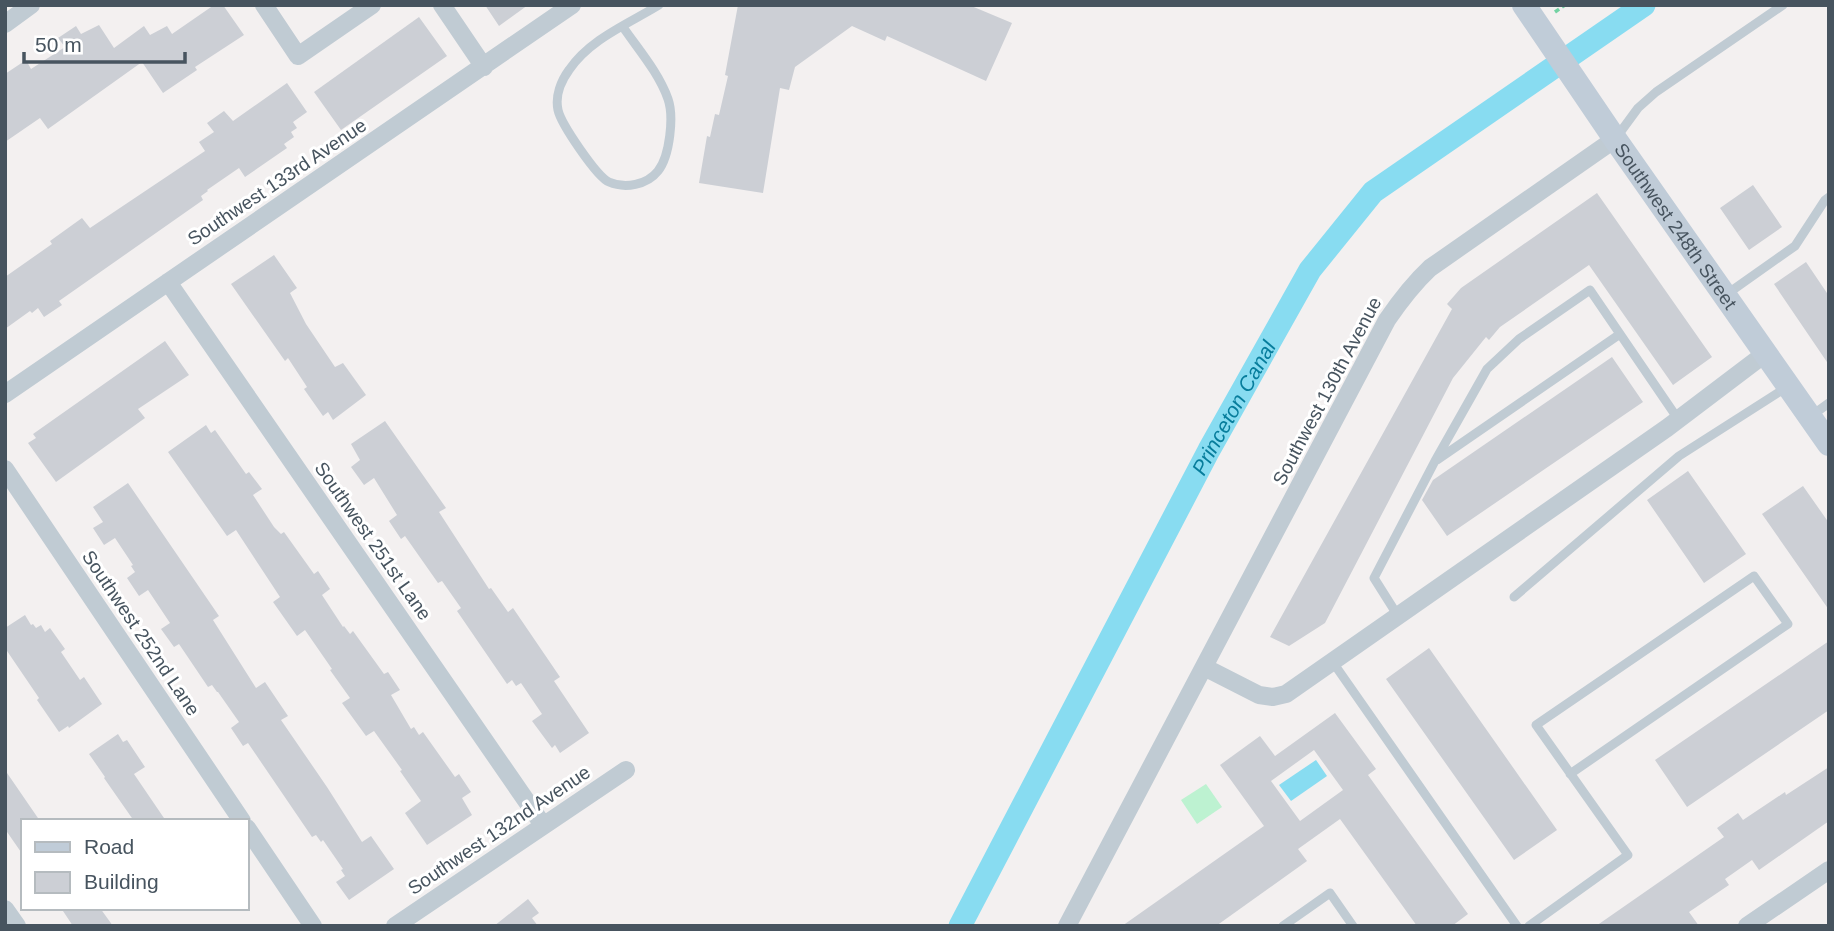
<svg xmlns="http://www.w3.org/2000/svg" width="1834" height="931" font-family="Arial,sans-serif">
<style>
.green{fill:#bdf2d1}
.water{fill:#88dcf1}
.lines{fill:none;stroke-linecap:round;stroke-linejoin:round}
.canal{stroke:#88dcf1;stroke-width:23}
.building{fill:#cccfd5;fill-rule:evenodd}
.path{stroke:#73d2a3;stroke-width:3.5;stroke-dasharray:5 3.5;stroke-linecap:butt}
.lane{stroke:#c0cbd3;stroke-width:9}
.street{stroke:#c0cbd3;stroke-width:18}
.secondary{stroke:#c0ccd8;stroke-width:24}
.labels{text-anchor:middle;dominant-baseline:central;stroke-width:6;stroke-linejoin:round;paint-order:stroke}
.street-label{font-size:19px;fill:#47545f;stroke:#fff}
.water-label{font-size:21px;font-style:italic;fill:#077d9c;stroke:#fff}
</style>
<rect width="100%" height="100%" fill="#f3f0f0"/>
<path class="green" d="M1206,784L1222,807L1197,824L1181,800Z"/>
<path class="water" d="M1316,760L1327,776L1291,801L1279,785Z"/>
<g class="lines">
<path class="canal" id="s1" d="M960,926L1209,450L1310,270L1373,192L1644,5"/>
</g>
<path class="building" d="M214,5H223L244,35L195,67L197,70L163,93L142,62L48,129L40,118L5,142V74L26,60L31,69L65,47L58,38L76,26L81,34L99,25L114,48L144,26L150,35L167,26L172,34Z
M485,5H528L499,26Z
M738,5H969L1012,23L986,81L887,36L885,41L852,26L795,67L789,90L780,88L763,193L699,183L707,136L710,137L715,114L719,115L728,76L725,75Z
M419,17L447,56L341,130L314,92Z
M287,83L307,112L293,122L297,128L291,132L294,137L284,144L287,148L245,177L239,168L207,190L208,191L201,196L203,200L59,301L62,305L44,317L38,308L32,313L30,311L5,329V277L52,244L50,241L82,218L90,228L205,151L199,142L214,132L207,123L224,111L233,121Z
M1753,185L1782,227L1749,250L1720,208Z
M1597,193L1712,357L1673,385L1589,265L1500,327L1489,340L1486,337L1453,378L1325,623L1289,646L1270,637L1452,309L1447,304L1461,288Z
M274,255L297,288L290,293L306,324L335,367L343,363L366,395L333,420L328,412L323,416L304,389L307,387L288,358L285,361L231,284Z
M1806,262L1829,296V365L1774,284Z
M165,341L189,375L138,409L145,418L56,482L28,443L36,438L33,434Z
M1612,357L1643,402L1447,536L1422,500L1433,480Z
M385,421L446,508L439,512L489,589L491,588L508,612L513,608L560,677L554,681L589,733L560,753L555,745L552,748L532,721L542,714L521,683L516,686L512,680L507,684L457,611L461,608L442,581L438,583L405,536L401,539L389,521L397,515L374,478L364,485L351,467L360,460L351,444Z
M206,425L211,433L215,430L246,474L249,472L262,489L253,495L274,527L281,534L284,532L314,574L318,571L330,589L322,595L343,627L344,626L350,634L353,631L384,674L388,672L400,690L391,695L411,729L414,727L419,735L423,732L455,777L459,774L471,792L462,798L472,815L427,845L405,813L421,801L400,771L402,770L374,731L366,736L342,703L350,698L330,670L332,669L305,630L297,636L273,602L280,597L236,530L227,536L168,452Z
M1688,471L1746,554L1704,583L1647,500Z
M128,483L219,616L213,620L256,688L265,682L288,716L281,720L327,787L362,842L371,836L394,869L349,900L336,882L345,876L341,870L343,869L323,840L321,842L316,835L312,837L248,743L243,746L231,728L239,722L218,692H217L212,685L208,687L179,644L174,647L161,629L170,623L148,590L139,596L127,578L135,572L131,566L133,565L115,538L104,545L93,528L103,522L93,507Z
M1803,486L1829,523V610L1762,514Z
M25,615L31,625L33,624L36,628L41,625L45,632L50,628L65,649L61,652L80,680L84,677L102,704L69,728L68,726L59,732L37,700L39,698L5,648V628Z
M1829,641V710L1687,807L1655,760Z
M1429,648L1557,830L1514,860L1386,679Z
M1335,713L1376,769L1368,775L1468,914L1452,926H1417L1340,819L1298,849L1307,861L1216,926H1122L1264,826L1220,765L1260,736L1275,756ZM1314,750L1343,790L1300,821L1271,781Z
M118,734L123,742L127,740L145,767L134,774L166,821H134L104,778L105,777L89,754Z
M1829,767V821L1759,870L1752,860L1725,879L1729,885L1689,912L1699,926H1596L1724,837L1717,828L1738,813L1743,820L1785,792L1786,795Z
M5,770L40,821H23V855L5,829Z
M528,899L539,913L532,918L538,926H494Z
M61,908H100L113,926H73Z"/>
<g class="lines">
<path class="path" d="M1555,12L1565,5"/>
<path class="lane" d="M623,27C638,49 659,73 668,99C674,116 670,156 658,171C647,185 625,189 609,182C597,177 561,124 558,110C555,96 561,81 569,70C590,39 628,24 659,5
M1616,138L1638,108L1656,92L1783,5
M1727,294L1795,246L1825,200L1829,197
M1811,416L1829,403
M1437,460L1620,334
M1514,597L1679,456L1787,387
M1398,616L1374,578L1435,461L1487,369L1519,339L1590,290L1678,419
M1332,661L1517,926
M1283,926L1330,893L1353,926
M1529,926L1628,855L1536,725L1754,576L1788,624L1570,774"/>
<path class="street" d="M264,5L298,56L372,5
M442,5L484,67
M5,24L31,5
M168,282L543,825
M5,394L572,5
M5,469L242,821
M1204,667L1259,695L1273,697L1286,694L1667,428L1766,353
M247,828L313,926
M5,909L17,926
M395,926L626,770
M1067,926L1387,320C1400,301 1413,284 1430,268L1615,139
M1747,926L1829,870"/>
<path class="secondary" id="s2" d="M1524,5L1615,139L1829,444"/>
</g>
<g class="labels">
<g class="street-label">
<text transform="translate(277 182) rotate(-34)">Southwest 133rd Avenue</text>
<text stroke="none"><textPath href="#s2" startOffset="268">Southwest 248th Street</textPath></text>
<text transform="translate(1327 391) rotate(-62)">Southwest 130th Avenue</text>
<text transform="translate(373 541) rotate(55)">Southwest 251st Lane</text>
<text transform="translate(141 633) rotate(56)">Southwest 252nd Lane</text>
<text transform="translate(499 830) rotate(-34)">Southwest 132nd Avenue</text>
</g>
<g class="water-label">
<text stroke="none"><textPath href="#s1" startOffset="586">Princeton Canal</textPath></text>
</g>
</g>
<rect width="1834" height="931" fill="none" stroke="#47545f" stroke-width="14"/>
<rect x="21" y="819" width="228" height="91" fill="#ffffff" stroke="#b5bbbf" stroke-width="2"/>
<rect x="35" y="842" width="35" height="10" fill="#c0ccd8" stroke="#b5bbbf" stroke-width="2"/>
<text x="84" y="854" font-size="21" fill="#47545f">Road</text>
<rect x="35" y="872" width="35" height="21" fill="#cccfd5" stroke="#b5bbbf" stroke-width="2"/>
<text x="84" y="889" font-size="21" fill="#47545f">Building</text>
<path d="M24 52v10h161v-10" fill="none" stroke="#47545f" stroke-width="3.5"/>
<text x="35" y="52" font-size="21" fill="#47545f" stroke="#ffffff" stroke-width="5" paint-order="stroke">50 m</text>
</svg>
